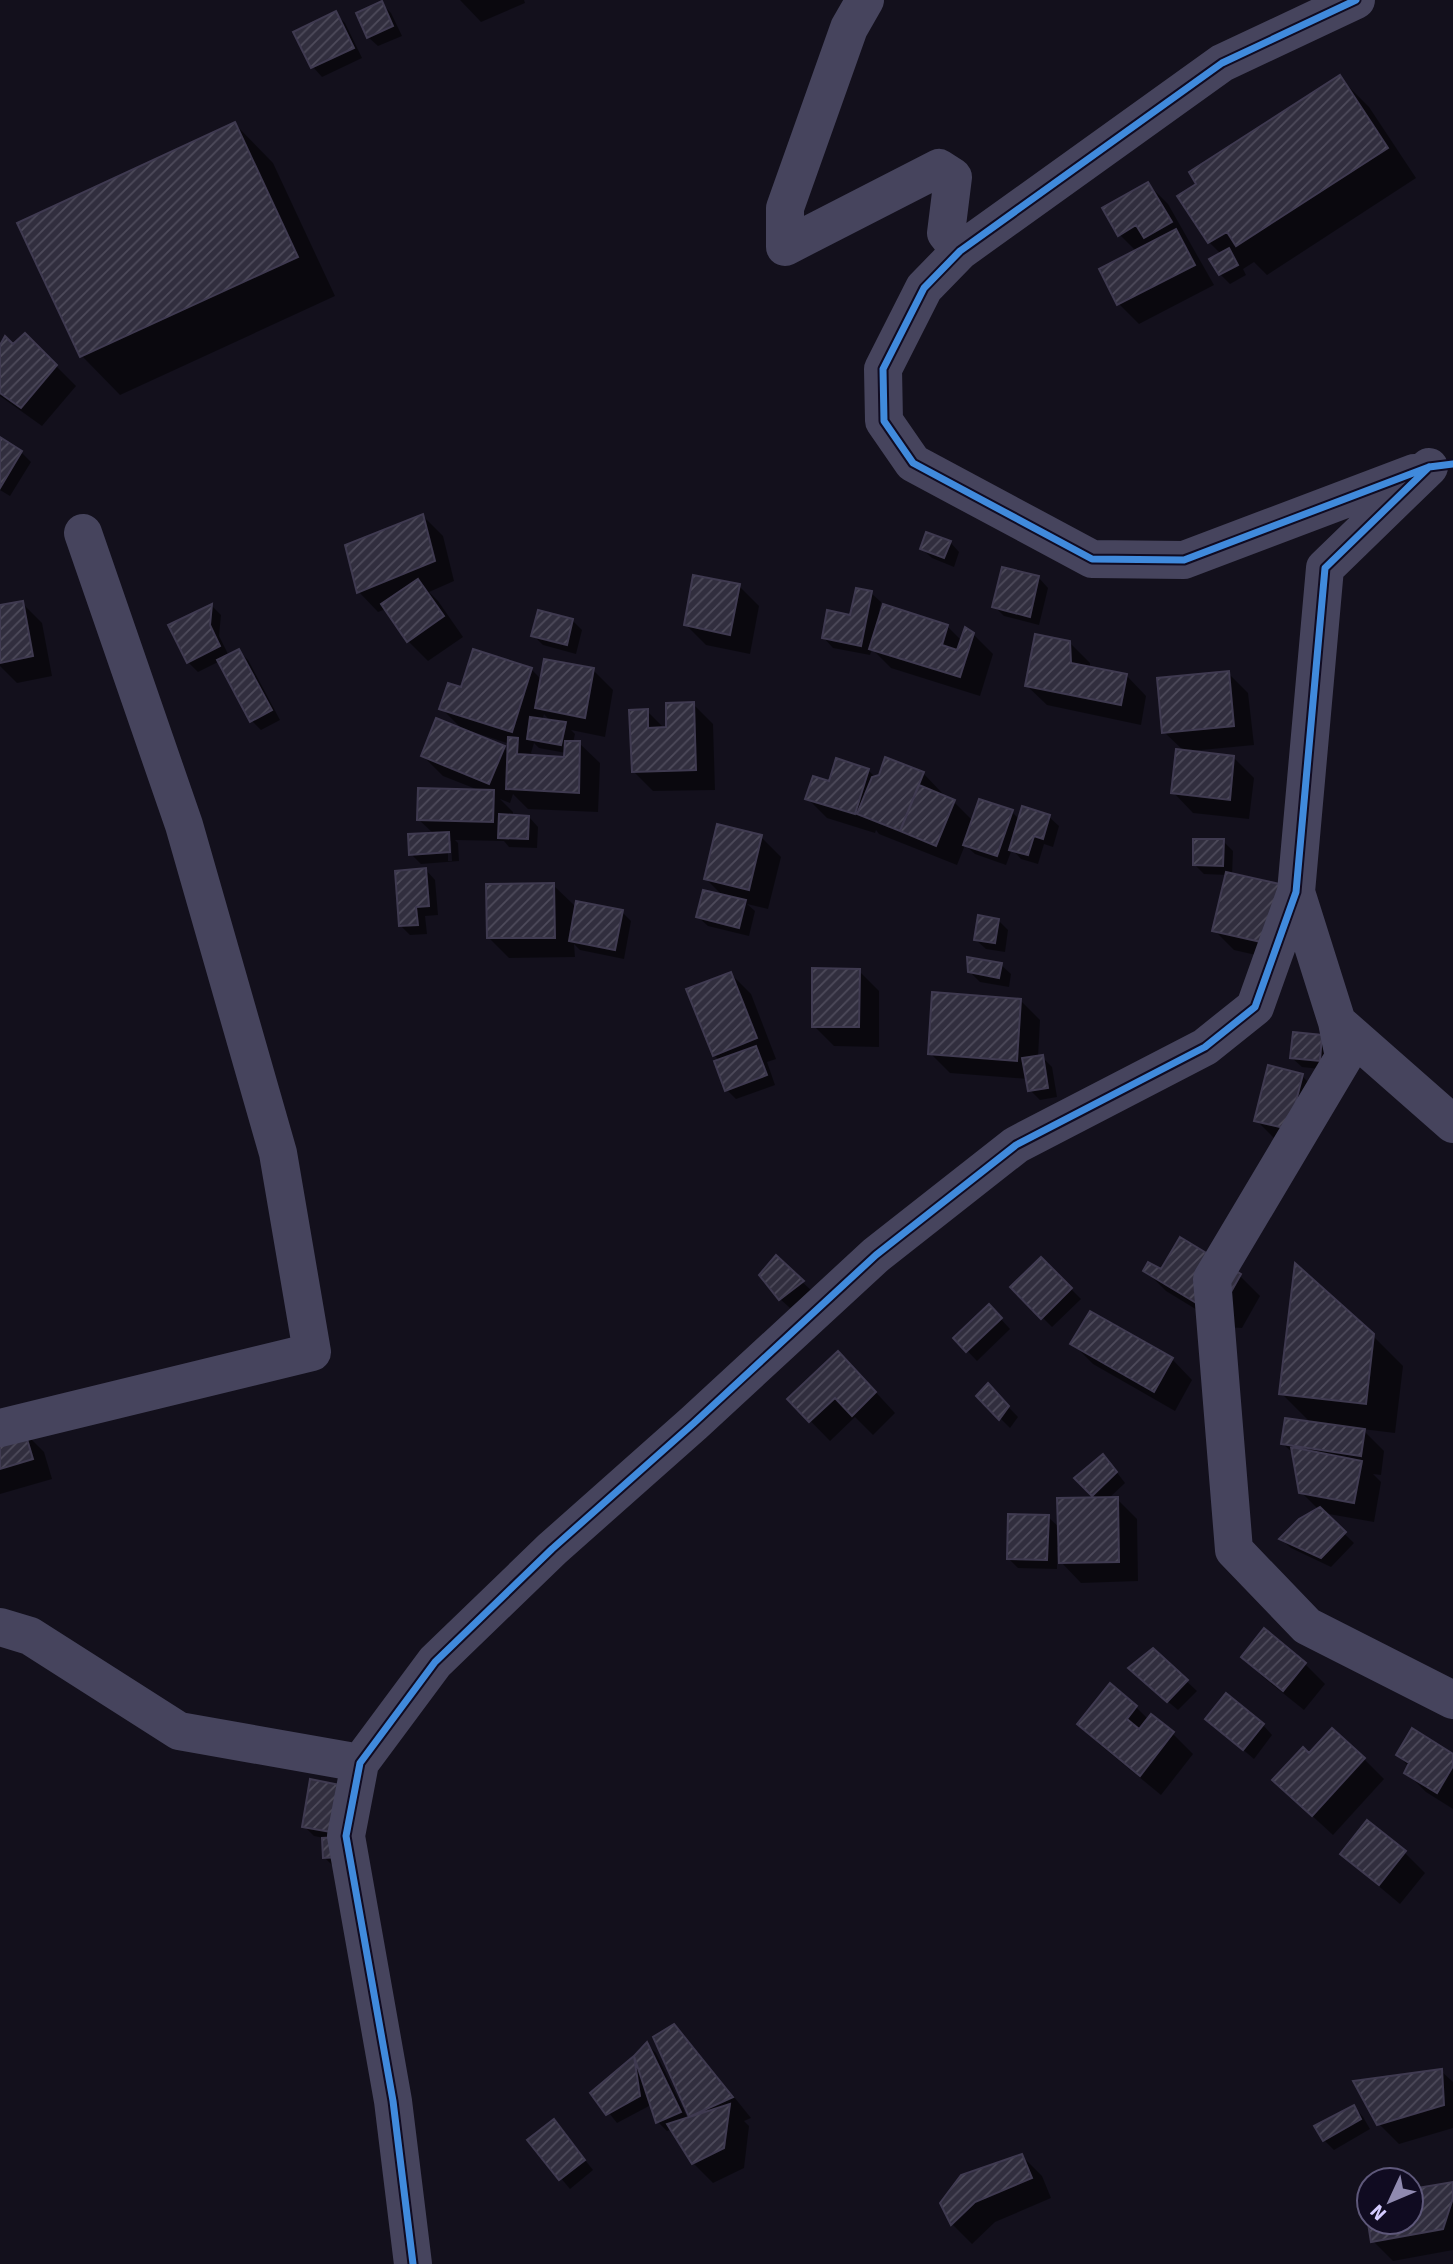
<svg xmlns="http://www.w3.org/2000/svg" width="1453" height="2264" font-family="Signika,sans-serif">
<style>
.shadow{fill:#0007;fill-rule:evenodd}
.building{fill:url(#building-hatch);stroke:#3f3a50;stroke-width:2}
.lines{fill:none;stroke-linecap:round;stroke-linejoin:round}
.minor{stroke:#46445d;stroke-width:38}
.cycleway-casing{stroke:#100b21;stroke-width:11}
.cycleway{stroke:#408adc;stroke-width:7}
</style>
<defs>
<pattern id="building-hatch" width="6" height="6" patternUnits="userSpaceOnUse" patternTransform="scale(1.75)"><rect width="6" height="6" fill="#312e3e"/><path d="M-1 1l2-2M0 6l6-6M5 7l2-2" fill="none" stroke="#4e4b5b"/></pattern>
</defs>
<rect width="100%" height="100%" fill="#13101c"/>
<path class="shadow" d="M460,0H524L525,3L481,22Z
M381,3L391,13L402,36L378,46L368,37Z
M335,13L345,23L362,58L322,77L313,67Z
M1339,77L1369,107L1416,178L1267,275L1254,262L1243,269L1246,275L1230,284L1220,274L1212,259L1221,254L1209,242Z
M235,124L273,163L335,296L120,395L82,356L19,223Z
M1148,184L1168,204L1214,285L1139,324L1119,304L1136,251L1120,235Z
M25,335L76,386L42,426L0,396V349L13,346Z
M0,440L21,452L31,462L10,496L0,490Z
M423,516L443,536L454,581L429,592L438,601L463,637L428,661L408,641L386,609L378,612L359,592L347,546Z
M950,542L959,552L954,567L932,558L922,549Z
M1004,569L1039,578L1048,588L1039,625L1004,616L994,606Z
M739,586L759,606L750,654L706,645L686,625Z
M871,593L881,602L878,618L947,626L962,641L973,634L993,654L980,696L891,668L872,649L870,655L833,648L824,638L852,617Z
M22,603L42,623L52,676L17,683L0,666V607Z
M212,606L221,615L219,636L229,656L239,651L248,660L280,720L261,730L252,721L220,661L198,672L188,662Z
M572,620L582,630L576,654L543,645L533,635Z
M1069,642L1090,663V668L1126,675L1146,696L1141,725L1047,705L1026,685Z
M474,651L532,670L542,680L593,670L613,690L605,737L571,730L575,734L573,743H579L600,763L598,812L528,809L513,794L510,803L500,799L513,812V816L529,817L538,827L537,848L509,847L504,841L455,840L458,843L459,861L421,864L411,854L434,834L418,819L481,791L443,776L423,756L465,732L441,708L462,689ZM544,714L551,722L542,721ZM470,731L510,744L509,753L504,748L469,734ZM534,743L539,748L566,753V758L535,757L531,753ZM448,841H451L452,861H448Z
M1228,673L1248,693L1254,745L1191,751L1234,758L1254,778L1249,819L1193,813L1173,792L1185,752L1164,732Z
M693,704L713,724L715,790L653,791L633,771L647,711L665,729Z
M868,770L875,777L923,773L943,794L942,797L954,802L973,821L1012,812L1020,820L1049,817L1059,826L1053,847L1044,844L1038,864L1021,859L1012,849L1006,865L975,854L965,845L957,865L879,834L876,830L875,833L827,818L807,798L830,783Z
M761,837L781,857L768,909L747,904L755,911L749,936L708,926L698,917L723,896L706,879Z
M1223,841L1233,851L1232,875L1290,963L1234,950L1214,930L1227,875L1204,874L1195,865Z
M426,870L435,880L438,915L425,916L427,934L410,935L401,926Z
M553,885L574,905V914L622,912L631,921L624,959L580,950L574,944L575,957L509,958L489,938Z
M998,920L1008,930L1005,952L986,949L976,940Z
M1001,965L1011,974L1009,987L980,982L970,972Z
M859,971L879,991V1047L834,1046L814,1026Z
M731,974L751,994L776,1059L767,1062L775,1085L736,1099L727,1090L720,1061L714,1055Z
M1020,1000L1040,1020L1038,1057H1042L1052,1067L1057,1097L1040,1100L1030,1090L1028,1079L950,1073L930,1053Z
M1322,1037L1329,1070L1302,1067L1292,1058Z
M1302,1076L1322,1096L1276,1140L1256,1120Z
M1181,1240L1240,1276L1260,1296L1242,1328L1225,1327L1166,1291L1146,1271H1161Z
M776,1258L812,1291L790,1308L780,1299Z
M1041,1259L1081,1299L1052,1327L1012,1287Z
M989,1306L1010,1329L977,1361L955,1338Z
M1373,1336L1403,1366L1395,1433L1362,1429L1384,1451L1381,1475L1373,1474L1381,1482L1374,1522L1323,1513L1354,1543L1331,1567L1291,1548L1281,1539L1319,1510L1301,1492L1295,1455L1283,1444L1311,1423L1281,1393Z
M1073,1344L1172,1359L1192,1380L1175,1411L1093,1364Z
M858,1373L895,1413L873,1435L855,1417L830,1441L789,1399Z
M988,1386L1018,1417L1010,1428L978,1396Z
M23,1431L44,1452L52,1479L0,1494V1438Z
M1112,1466L1125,1483L1108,1499H1117L1137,1519L1138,1581L1081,1583L1061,1562L1060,1547H1057V1569L1018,1568L1008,1558L1048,1517L1060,1528L1097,1499L1077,1478Z
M1153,1650L1197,1691L1178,1710L1140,1678Z
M1243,1657L1305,1664L1325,1684L1304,1710L1263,1677Z
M1136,1707L1149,1720L1151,1716L1173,1734L1193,1754L1161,1795L1099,1744L1079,1724Z
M1207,1719L1263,1725L1272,1735L1254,1759Z
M1309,1755L1364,1759L1384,1779L1333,1835L1295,1800Z
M1398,1755L1453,1756V1809L1426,1792L1406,1772L1409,1767Z
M312,1781L349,1866L334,1867L324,1857V1838L314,1836L304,1826Z
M1367,1822L1405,1853L1425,1873L1400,1904L1363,1873L1343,1853Z
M673,2026L693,2046L751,2118L744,2121L749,2126L744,2168L713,2183L693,2163L672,2129L667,2131L658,2122L649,2097V2106L617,2123L593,2093L647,2044L656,2053L688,2119L692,2118L655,2037Z
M1441,2071L1453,2082V2128L1399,2144L1379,2124Z
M1354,2107L1363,2117L1370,2129L1334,2150L1324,2140Z
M554,2121L593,2170L570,2189L529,2140Z
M1022,2156L1042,2176L1051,2198L995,2222L972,2244L952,2224L942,2203Z
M1453,2184V2250L1393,2261L1373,2241L1370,2222H1411V2191Z"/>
<path class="building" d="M382,1L393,26L367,38L356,13Z
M336,11L354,48L311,68L293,32Z
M1340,75L1388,148L1236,246L1227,232L1208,243L1177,196L1196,184L1189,172Z
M235,122L298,257L80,357L17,223Z
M1148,182L1172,222L1144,238L1136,225L1118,236L1102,208Z
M1176,229L1195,265L1117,305L1099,269Z
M1229,248L1238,265L1219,275L1209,259Z
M25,333L57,365L21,408L0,393V345L5,336L13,344Z
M0,437L22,451L0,488Z
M423,514L435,561L357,593L345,545Z
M926,532L951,541L944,558L920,549Z
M1002,567L1039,576L1030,617L992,607Z
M693,575L740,584L730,635L684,625Z
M418,579L444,616L407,642L381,604Z
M856,588L872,591L861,646L822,638L827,610L850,615Z
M23,601L33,656L0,663V605Z
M212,604L210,625L220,646L187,663L168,625Z
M883,604L948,625L942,645L957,650L965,627L974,633L960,677L869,649Z
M538,610L573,619L567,645L531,636Z
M1035,634L1070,641L1071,663L1127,674L1121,705L1025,686Z
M239,649L272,710L250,722L217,660Z
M473,649L532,668L512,732L439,709L448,683L461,687Z
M544,659L594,668L585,718L535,708Z
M1229,671L1234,726L1162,733L1157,678Z
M694,702L696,770L632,772L629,710L648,709V728L666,727V703Z
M530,717L566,722L561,745L527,739Z
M436,718L505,746L489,784L421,756Z
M508,737L518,738L517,754L564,757L565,741H580L579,793L506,789Z
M1176,749L1234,756L1230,800L1171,793Z
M885,757L924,772L900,831L857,814L872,777L879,775Z
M836,758L869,769L855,814L805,799L813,776L829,781Z
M919,785L955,800L936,846L900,831Z
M418,788L494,790L493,822L417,820Z
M979,799L1013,810L997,856L963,845Z
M1022,806L1050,815L1043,839L1034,836L1028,855L1009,850Z
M499,814L529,816L528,839L498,838Z
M717,824L762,835L749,890L704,879Z
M449,832L450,852L409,855L408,834Z
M1193,839H1224L1223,866L1193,865Z
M426,868L429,906L416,907L418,925L399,926L395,871Z
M1226,872L1284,885L1270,944L1212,931Z
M554,883L555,938H487L486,884Z
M703,890L746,900L739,928L696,917Z
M576,901L623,910L615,950L569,941Z
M978,915L999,919L995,943L974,940Z
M967,957L1002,963L999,978L968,972Z
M812,968L860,969L859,1027H812Z
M731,972L757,1038L713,1056L686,989Z
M932,992L1021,999L1017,1061L928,1054Z
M1293,1032L1322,1035L1320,1061L1290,1058Z
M756,1046L767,1075L725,1091L714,1061Z
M1043,1055L1048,1088L1028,1091L1022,1058Z
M1268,1065L1303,1074L1289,1129L1254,1121Z
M1180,1237L1241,1274L1222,1308L1203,1307L1143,1271L1148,1262L1161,1269Z
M776,1255L804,1281L779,1300L759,1275Z
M1041,1257L1072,1288L1041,1319L1010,1287Z
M1295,1263L1374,1334L1366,1404L1279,1394Z
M989,1304L1002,1318L966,1352L953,1338Z
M1090,1311L1173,1358L1154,1392L1070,1344Z
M838,1351L876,1392L852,1416L835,1398L809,1422L787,1399Z
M988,1383L1009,1406L999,1420L976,1396Z
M1285,1418L1365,1429L1361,1456L1281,1444Z
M24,1429L33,1459L0,1469V1436Z
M1291,1447L1362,1461L1354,1503L1299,1493Z
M1103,1454L1117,1472L1092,1496L1074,1478Z
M1118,1497L1119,1562L1059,1563L1057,1498Z
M1320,1507L1346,1532L1321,1558L1279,1539L1299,1519Z
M1008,1514L1049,1515L1047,1560L1007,1559Z
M1264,1628L1306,1663L1283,1691L1241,1657Z
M1153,1648L1188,1680L1167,1702L1128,1668Z
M1110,1683L1137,1706L1127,1719L1139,1729L1151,1714L1174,1732L1140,1776L1077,1724Z
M1226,1693L1264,1724L1243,1750L1205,1719Z
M1332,1728L1365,1758L1312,1816L1272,1780L1303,1747L1309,1753Z
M1412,1728L1453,1754V1766L1437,1793L1404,1773L1409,1763L1396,1755Z
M310,1779L345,1786L337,1833L302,1827Z
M1367,1820L1406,1851L1379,1885L1340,1854Z
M339,1837L340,1857L323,1858L322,1838Z
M674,2024L733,2097L689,2117L653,2037Z
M647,2042L681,2112L656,2123L634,2056Z
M634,2056L640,2096L606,2115L590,2093Z
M1442,2069L1444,2105L1377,2125L1353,2081Z
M730,2104L724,2148L692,2164L667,2124Z
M1354,2105L1361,2119L1323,2141L1314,2126Z
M554,2119L585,2160L559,2180L527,2140Z
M1022,2154L1032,2178L975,2202L951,2225L940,2203L961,2175Z
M1453,2182V2198L1443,2229L1371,2242L1364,2198L1369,2197V2222H1411V2189Z"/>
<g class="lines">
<path class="minor" d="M865,0L849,28L785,208V247L939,168L953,177L946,233L960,251
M1356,0L1222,63L960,251L924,288L883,369L884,421L913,463L1092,559L1184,560L1414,473
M1296,892L1337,1022L1344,1057L1212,1279L1234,1550L1307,1626L1453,1700
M1337,1022L1453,1124
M0,1428L312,1352L278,1153L184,825L83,533
M0,1627L30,1636L179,1731L360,1763
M413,2264L393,2101L346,1836L360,1763L435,1662L552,1549L694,1423L876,1255L1016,1145L1205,1047L1255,1007L1296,892L1325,568L1429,467"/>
<defs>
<path id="cycleway" d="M1356,0L1222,63L960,251L924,288L883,369L884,421L913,463L1092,559L1184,560L1429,467L1453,464
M413,2264L393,2101L346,1836L360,1763L435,1662L552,1549L694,1423L876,1255L1016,1145L1205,1047L1255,1007L1296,892L1325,568L1429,467"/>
</defs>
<use href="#cycleway" class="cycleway-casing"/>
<use href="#cycleway" class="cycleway"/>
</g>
<g transform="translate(1390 2201) rotate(226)"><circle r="33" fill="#100b21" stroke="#5e587a" stroke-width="2"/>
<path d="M0-5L12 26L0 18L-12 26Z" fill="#908ab0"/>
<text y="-10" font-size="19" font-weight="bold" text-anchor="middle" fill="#d4cbff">N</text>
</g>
</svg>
